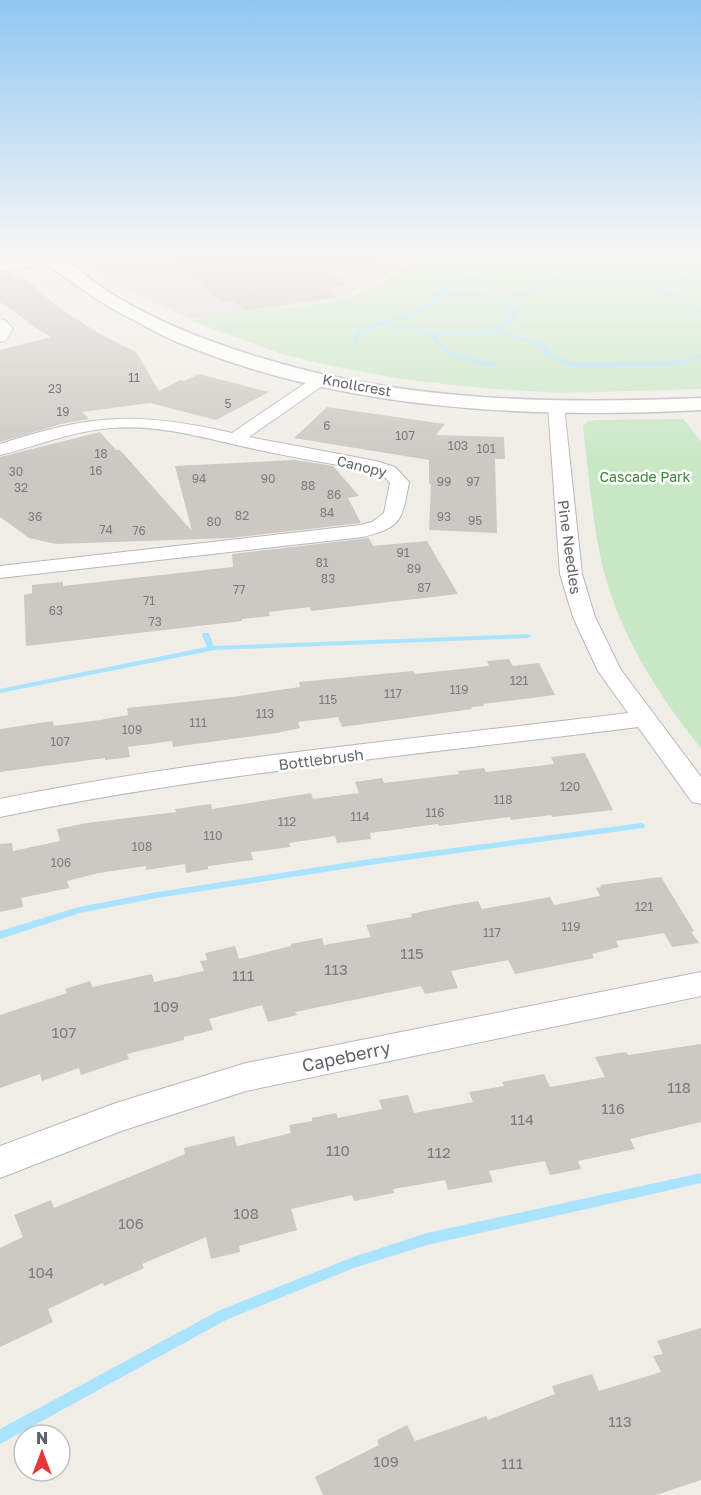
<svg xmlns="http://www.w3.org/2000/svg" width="701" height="1495" font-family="'Golos Text',sans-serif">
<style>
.education{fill:#e0dcd5}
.green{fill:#c8e7c5}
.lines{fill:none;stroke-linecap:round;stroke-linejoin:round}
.stream{fill:#aae3fe;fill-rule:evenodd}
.building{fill:#ccc8c3}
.street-casing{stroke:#b4b8bb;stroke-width:2}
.secondary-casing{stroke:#b3b7bb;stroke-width:3}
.street{fill:#fff;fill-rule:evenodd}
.secondary{fill:#fff;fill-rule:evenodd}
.labels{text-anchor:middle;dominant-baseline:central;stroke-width:5;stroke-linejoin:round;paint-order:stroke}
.number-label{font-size:12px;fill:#7a7c7e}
.far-street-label{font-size:14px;fill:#5f6367;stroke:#fff}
.far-park-label{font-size:14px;fill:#3c8637;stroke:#fff}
.street-label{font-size:15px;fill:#5f6367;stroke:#fff}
.near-number-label{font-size:15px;fill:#7a7c7e}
.near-street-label{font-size:18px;fill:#5f6367;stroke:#fff}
</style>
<rect width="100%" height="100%" fill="#f0ede7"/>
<path class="education" d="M75,253H433L401,265L372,284L342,297L308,304L190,319L141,297L108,277Z"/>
<path class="green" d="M438,253H701V389L562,393L481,388L402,379L331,366L282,354L191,321C241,307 296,312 347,297C380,287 403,264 438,253Z
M683,419L701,441V748C658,696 620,634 603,568C592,523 589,474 583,427L586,422L597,420Z"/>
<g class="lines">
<path class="stream" d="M528,257L690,271L701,276V278L694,276L662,288L701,310V313L657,289L560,281L547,283L534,291L506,300L507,304L518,315L503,331L542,344L554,356L573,363L667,362L688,360L701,354V357L691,362L667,366L572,367L550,358L538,346L500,333L435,335C446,357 476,360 498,364V366L496,367C473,363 442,358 430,335L380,325L360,334L356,347L352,346L356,332L377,322L404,316L419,311L427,305L438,292V290L447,285ZM528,260L556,279L544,281L530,289L504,298L445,290L451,287ZM533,260L661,270L690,274L658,287L561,279ZM443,293L502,300L503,305L513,315L500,327L498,331L431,333L386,323C399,320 414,319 425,311C432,306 437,299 443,293Z
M203,633H209L214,646L528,634L532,636L528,638L215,650L0,693V689L207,647L202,635Z
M641,823L644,824L645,826L644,828L370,865L157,898L80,913L0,939V931L79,907L157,892L370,859Z
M701,1173V1183L427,1245L354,1268L228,1319L0,1444V1429L218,1311L353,1257L427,1233Z"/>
</g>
<path class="building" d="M167,253H379L380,266L331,273L347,285L326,288L337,297L244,310L234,301L222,303Z
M12,272L19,280L25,279L58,307L98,333L136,352L159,391L180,380L184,381L199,374L269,392L216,420L150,403L82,412L89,419L61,424L0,442V350L51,337L26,322H29L0,302V273Z
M327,407L445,424L436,435L504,437L505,459H495L497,533L429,530L431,484H429V460L294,438Z
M100,432L116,450H120L192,531L175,466L295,460L333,466L359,496L348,498L361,523L230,538L56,544L29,538L0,517V457Z
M369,538L373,546L427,541L458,594L311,611L310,607L269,612L270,616L242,619V621L26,646L24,595L32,593V585L63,582V586L233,567L232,554Z
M509,659L513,666L539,663L555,695L483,704L484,706L471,707L472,709L342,727L338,717L298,722L300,728L277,733L173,747L172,741L128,747L130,757L105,760V758L0,772V729L53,721L54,726L100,720L128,715L127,708L232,697L300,687L299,682L413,671L415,674L489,666L487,661Z
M585,753L613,810L552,817L551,815L511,820L510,817L439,826L438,824L370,833L371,839L337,843L335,836L289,843L291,847L251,852L253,860L208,866V869L186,873L185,864L146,870V866L99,873L67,881L69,888L21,898L23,907L0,912V844L12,843L13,851L60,841L57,829L87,823L176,812L175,809L211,804L212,809L311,793L313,799L359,793L355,782L382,778L384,783L459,774L458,771L484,768L486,772L554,764L551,757Z
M661,877L694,931L691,932L699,943L672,947L664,933L616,941L619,947L592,954L594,958L515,974L508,960L451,971L458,988L425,994L421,986L295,1012L297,1015L268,1022L262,1005L209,1019L213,1030L184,1037V1040L127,1054L129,1059L81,1075L79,1068L42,1081L40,1074L0,1088V1015L67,993L65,989L90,981L92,987L152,974L154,982L204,971L200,961L207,960L205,953L235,946L239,959L291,946V944L322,938L324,945L371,937L366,925L412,917L411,914L448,906L478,901L482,909L550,897L554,905L600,896L596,888L602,887L600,885Z
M701,1044V1122L630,1139L635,1149L578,1161L581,1169L550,1175L545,1161L489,1171L493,1182L448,1190L445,1180L393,1189L394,1193L354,1201L352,1195L291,1209L297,1230L239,1246L240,1252L211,1259L206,1237L142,1264L144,1268L104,1286L103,1283L48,1309L53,1322L0,1347V1248L23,1237L14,1215L51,1200L54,1208L185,1154L184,1148L234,1136L237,1146L291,1133L289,1125L312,1121V1118L336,1113L338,1118L382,1109L379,1100L408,1095L414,1113L473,1102L469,1092L504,1086L502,1082L544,1074L550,1087L605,1077L595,1057L626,1052L628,1055Z
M701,1328V1480L656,1495H323L315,1477L379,1445L377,1440L407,1425L415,1441L486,1416L488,1420L555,1394L552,1386L592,1374L599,1391L661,1372L653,1356L663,1354L657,1341Z"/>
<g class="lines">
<defs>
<path id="street" d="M52,256L58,260L57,263L0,271V263Z
M0,319L5,320L13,329L5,341L0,342Z
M322,374L330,379L328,382L249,437L376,461L395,467L409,482C402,519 403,527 363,537L0,578V566L361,525L372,522L384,513L390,483L383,475L372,471C334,464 296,458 259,450C210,440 162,424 111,428C72,431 37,446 0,455V444C91,414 138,411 232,433L316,376Z
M556,401L564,406L582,574L595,617L621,670L701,777V804L692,802L638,727C425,754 210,773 0,817V799C207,757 419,739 628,713L598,671L573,617L560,574L548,406Z
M701,972V996L246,1091L124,1130L0,1178V1146L116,1103L246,1063Z"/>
<path id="secondary" d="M35,253C40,253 48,251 53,253C64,256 84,274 94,282C146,319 210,343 272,361C410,402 558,404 701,398V410C526,419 340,410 177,342C160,335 144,325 128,317C103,305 82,289 59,273C51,267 41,261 35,253Z"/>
</defs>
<use href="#street" class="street-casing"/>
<use href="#secondary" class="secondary-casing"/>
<use href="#street" class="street"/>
<use href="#secondary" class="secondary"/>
</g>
<linearGradient id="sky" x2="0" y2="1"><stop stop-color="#8fc7f1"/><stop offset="0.55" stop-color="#f8f7f4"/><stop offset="1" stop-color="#f8f7f4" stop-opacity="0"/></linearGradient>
<rect width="701" height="462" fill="url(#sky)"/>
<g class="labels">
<g class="number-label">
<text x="134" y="377">11</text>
<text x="55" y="388">23</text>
<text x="228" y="403">5</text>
<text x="63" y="411">19</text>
<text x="327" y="425">6</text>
<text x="405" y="435">107</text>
<text x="458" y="445">103</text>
<text x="486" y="448">101</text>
<text x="101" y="453">18</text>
<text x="96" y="470">16</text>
<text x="16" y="471">30</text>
<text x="199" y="478">94</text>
<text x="268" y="478">90</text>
<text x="444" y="481">99</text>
<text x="473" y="481">97</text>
<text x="308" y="485">88</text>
<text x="21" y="487">32</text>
<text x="334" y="494">86</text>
<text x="327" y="512">84</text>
<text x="242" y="515">82</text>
<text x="35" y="516">36</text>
<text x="444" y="516">93</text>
<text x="475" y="520">95</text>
<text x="214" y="521">80</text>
<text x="106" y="529">74</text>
<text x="139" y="530">76</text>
<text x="403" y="552">91</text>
<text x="322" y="562">81</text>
<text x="414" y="568">89</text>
<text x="328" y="578">83</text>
<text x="424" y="587">87</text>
<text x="239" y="589">77</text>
<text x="149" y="600">71</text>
<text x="56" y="610">63</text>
<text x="155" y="621">73</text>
<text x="519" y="680">121</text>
<text x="459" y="689">119</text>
<text x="393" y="693">117</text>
<text x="328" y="699">115</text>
<text x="265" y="713">113</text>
<text x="198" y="722">111</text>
<text x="132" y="729">109</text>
<text x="60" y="741">107</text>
<text x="570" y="786">120</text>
<text x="503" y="799">118</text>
<text x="435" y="812">116</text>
<text x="360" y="816">114</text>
<text x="287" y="821">112</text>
<text x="213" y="835">110</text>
<text x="142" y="846">108</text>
<text x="61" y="862">106</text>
<text x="644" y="906">121</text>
<text x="571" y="926">119</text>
<text x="492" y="932">117</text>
</g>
<g class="far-street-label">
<text transform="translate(357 385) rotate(10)">Knollcrest</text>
<text transform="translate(362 466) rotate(14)">Canopy</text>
</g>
<g class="far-park-label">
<text x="645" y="476">Cascade Park</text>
</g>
<g class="street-label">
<text transform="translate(570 547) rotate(82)">Pine Needles</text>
<text transform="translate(321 759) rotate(-7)">Bottlebrush</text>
</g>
<g class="near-number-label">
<text x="412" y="953">115</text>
<text x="336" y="969">113</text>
<text x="243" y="975">111</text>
<text x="166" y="1006">109</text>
<text x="64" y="1032">107</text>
<text x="679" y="1087">118</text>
<text x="613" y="1108">116</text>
<text x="522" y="1119">114</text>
<text x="338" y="1150">110</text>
<text x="439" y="1152">112</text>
<text x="246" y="1213">108</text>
<text x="131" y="1223">106</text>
<text x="41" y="1272">104</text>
<text x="620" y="1421">113</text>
<text x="386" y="1461">109</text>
<text x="512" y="1463">111</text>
</g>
<g class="near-street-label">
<text transform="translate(346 1056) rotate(-12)">Capeberry</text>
</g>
</g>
<g transform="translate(42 1453)"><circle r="28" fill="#ffffff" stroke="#bfc1c2" stroke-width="1.5"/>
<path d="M0-4.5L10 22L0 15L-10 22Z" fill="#e7363c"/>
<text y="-9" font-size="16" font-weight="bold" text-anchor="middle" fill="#5f6367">N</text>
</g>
</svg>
